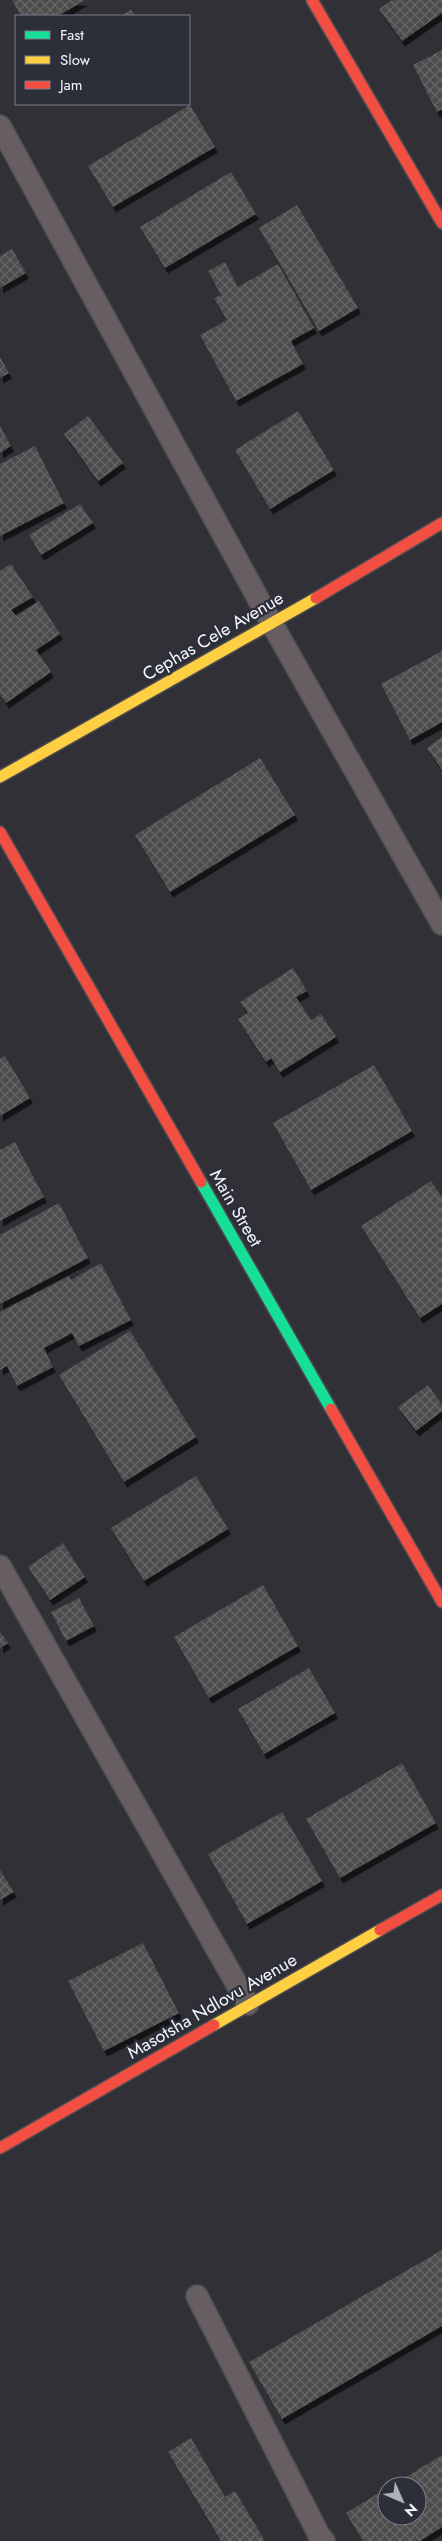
<svg xmlns="http://www.w3.org/2000/svg" width="442" height="2541" font-family="Jost,sans-serif">
<style>
.building{fill:url(#building-cross-hatch);filter:url(#shadow)}
.lines{fill:none;stroke-linecap:round;stroke-linejoin:round}
.lane-casing{stroke:#4c4c51;stroke-width:24}
.fast-casing{stroke:#4c4c51;stroke-width:14}
.slow-casing{stroke:#4c4c51;stroke-width:14}
.jam-casing{stroke:#4c4c51;stroke-width:14}
.lane{stroke:#665e60;stroke-width:21}
.fast{stroke:#16e098;stroke-width:11}
.slow{stroke:#ffcf43;stroke-width:11}
.jam{stroke:#f24e42;stroke-width:11}
.labels{text-anchor:middle;dominant-baseline:central;stroke-width:4.5;stroke-linejoin:round;paint-order:stroke}
.street-label{font-size:18px;fill:#f3f4fc;stroke:#2c2e3a}
</style>
<defs>
<pattern id="building-cross-hatch" width="8" height="8" patternUnits="userSpaceOnUse" patternTransform="scale(1.25)"><rect width="8" height="8" fill="#4d4b4b"/><path d="M0 0l8 8M0 8l8-8" fill="none" stroke="#676666"/></pattern>
<filter id="shadow"><feDropShadow dx="3" dy="5.5" stdDeviation="0" flood-color="#0009"/></filter>
</defs>
<rect width="100%" height="100%" fill="#303036"/>
<path class="building" d="M12,0H85L58,16H21Z
M392,0H442V13L402,41L379,9Z
M131,10L135,16H121Z
M442,50V109L437,112L413,65Z
M190,105L215,147L113,207L88,166Z
M231,172L256,214L165,268L140,227Z
M297,205L358,308L319,331L259,228Z
M12,249L26,273L0,288V256Z
M225,262L238,287L278,264L314,328L291,341L303,364L236,401L200,335L227,320L214,298L221,295L208,271Z
M0,357L9,373L0,378Z
M298,411L334,470L270,509L235,450Z
M88,416L123,463L98,481L64,434Z
M0,426L11,446L0,453Z
M35,446L64,503L0,536V464Z
M80,504L93,523L41,555L29,535Z
M11,564L33,597L11,610L16,616L39,601L60,634L36,650L51,672L6,703L0,694V571Z
M442,651V722L410,740L381,684Z
M442,737V770L427,748Z
M260,758L295,815L170,892L135,835Z
M293,968L307,991L296,997L311,1020L321,1014L336,1037L280,1072L271,1058L266,1062L238,1019L248,1013L240,1002Z
M5,1056L30,1098L0,1116V1059Z
M374,1065L412,1131L311,1190L273,1123Z
M15,1142L44,1197L0,1221V1150Z
M431,1181L442,1197V1304L420,1318L361,1226Z
M59,1203L88,1258L0,1304V1235Z
M101,1263L131,1320L79,1346L72,1333L44,1348L53,1367L17,1386L7,1366L0,1370V1312L69,1276L71,1280Z
M130,1331L196,1437L124,1482L59,1375Z
M428,1385L442,1405V1411L416,1431L398,1407Z
M196,1476L228,1529L144,1581L111,1528Z
M63,1543L85,1577L50,1600L28,1567Z
M263,1585L298,1646L209,1698L174,1637Z
M79,1598L94,1626L66,1641L51,1612Z
M0,1632L8,1643L0,1648Z
M309,1668L335,1713L264,1754L238,1709Z
M402,1763L436,1823L340,1878L306,1819Z
M282,1812L322,1881L247,1924L208,1854Z
M0,1870L14,1892L0,1900Z
M143,1943L179,2013L104,2051L68,1981Z
M442,2250V2326L282,2419L249,2362Z
M191,2438L225,2497L235,2491L265,2541H221L168,2452Z
M442,2455V2527L420,2541H363L346,2513L387,2488V2516H417V2486H391Z"/>
<g class="lines">
<defs>
<path id="lane" d="M0,126L272,624L442,924
M0,1566L248,2004
M197,2296L320,2537L324,2541"/>
<path id="fast" d="M201,1182L331,1409"/>
<path id="slow" d="M0,777L316,598
M214,2025L380,1930"/>
<path id="jam" d="M312,0L442,223
M316,598L442,523
M0,832L201,1182
M331,1409L442,1602
M380,1930L442,1895
M0,2148L214,2025"/>
</defs>
<use href="#lane" class="lane-casing"/>
<use href="#fast" class="fast-casing"/>
<use href="#slow" class="slow-casing"/>
<use href="#jam" class="jam-casing"/>
<use href="#lane" class="lane"/>
<use href="#fast" class="fast"/>
<use href="#slow" class="slow"/>
<use href="#jam" class="jam"/>
</g>
<g class="labels">
<g class="street-label">
<text transform="translate(213 636) rotate(-30)">Cephas Cele Avenue</text>
<text transform="translate(236 1208) rotate(60)">Main Street</text>
<text transform="translate(212 2006) rotate(-30)">Masotsha Ndlovu Avenue</text>
</g>
</g>
<rect x="15" y="15" width="175" height="90" fill="#2c2e3a" stroke="#7c7d88"/>
<rect x="25" y="31" width="25" height="8" fill="#16e098" stroke="#7c7d88"/>
<text x="60" y="40" font-size="15" fill="#f3f4fc">Fast</text>
<rect x="25" y="56" width="25" height="8" fill="#ffcf43" stroke="#7c7d88"/>
<text x="60" y="65" font-size="15" fill="#f3f4fc">Slow</text>
<rect x="25" y="81" width="25" height="8" fill="#f24e42" stroke="#7c7d88"/>
<text x="60" y="90" font-size="15" fill="#f3f4fc">Jam</text>
<g transform="translate(402 2501) rotate(135)"><circle r="24" fill="#2c2e3a" stroke="#7c7d88"/>
<path d="M0-4L9 19L0 12L-9 19Z" fill="#afafb7"/>
<text y="-8" font-size="14" font-weight="bold" text-anchor="middle" fill="#f3f4fc">N</text>
</g>
</svg>
